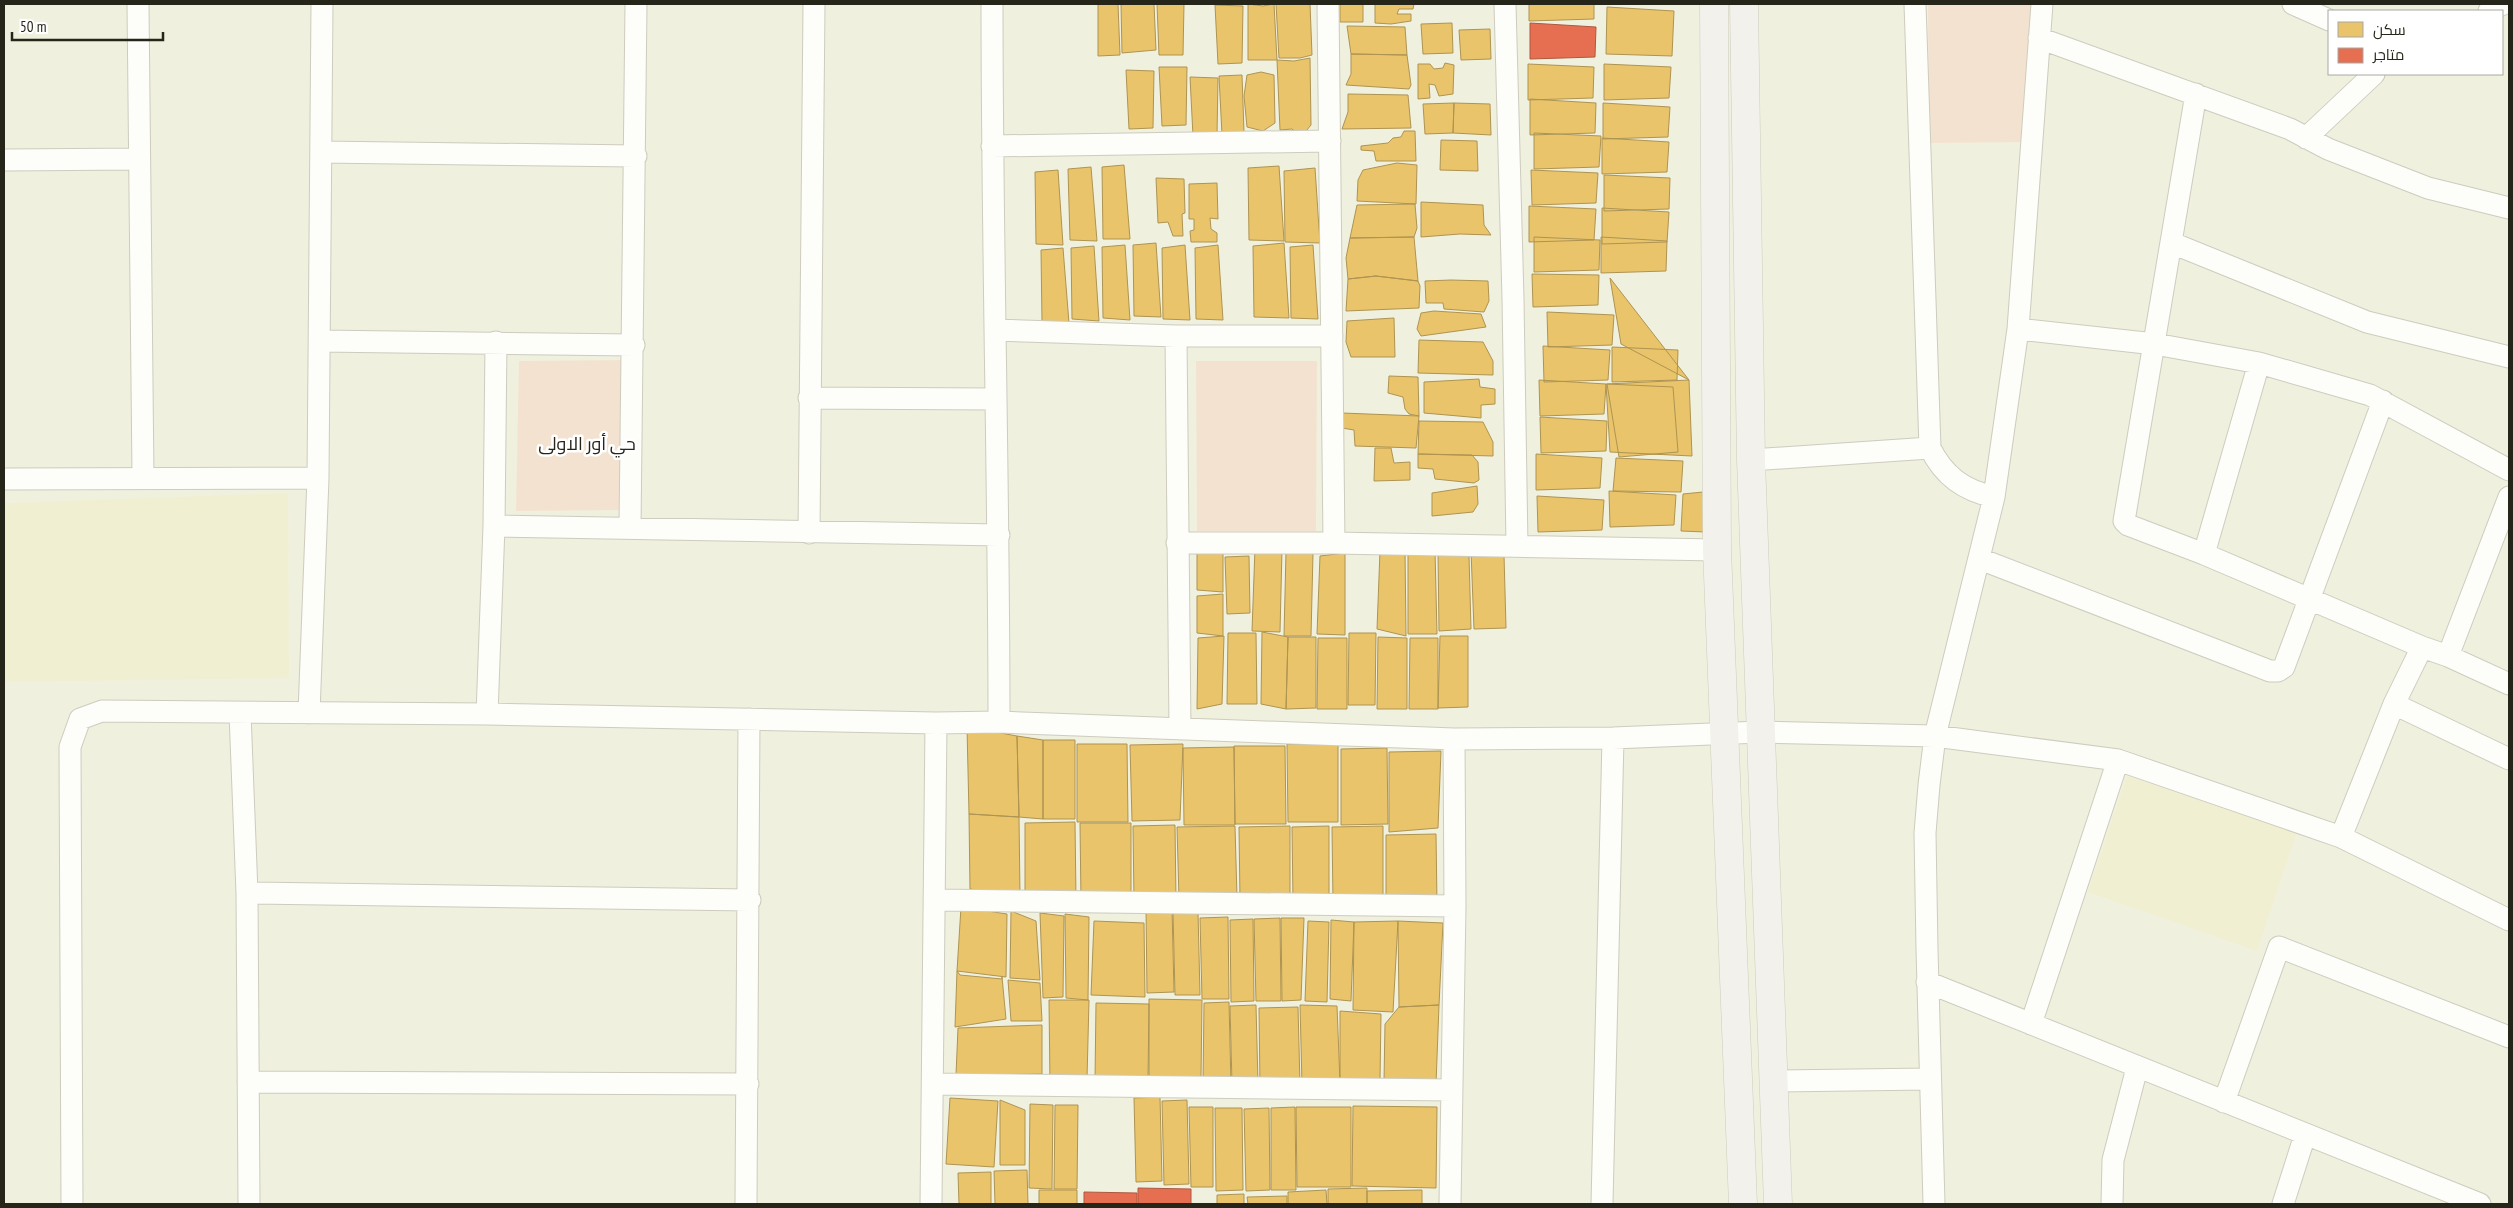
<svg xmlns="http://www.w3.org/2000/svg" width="2513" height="1208" font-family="'PT Sans Narrow',Cairo,sans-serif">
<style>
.built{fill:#f1efd1}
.green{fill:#f4e2d0}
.homes{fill:#e9c46a;stroke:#ae9452}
.shops{fill:#e76f51;stroke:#ad5940}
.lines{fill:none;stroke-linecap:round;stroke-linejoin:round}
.street-casing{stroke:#cdccbe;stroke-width:23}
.secondary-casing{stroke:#cdccbe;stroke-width:29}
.street{stroke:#fdfdfa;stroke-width:21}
.secondary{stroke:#f3f1eb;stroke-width:28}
.labels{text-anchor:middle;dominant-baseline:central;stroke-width:5;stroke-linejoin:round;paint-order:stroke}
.quarter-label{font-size:18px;fill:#262519;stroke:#fff}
</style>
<rect width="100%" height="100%" fill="#f0f0de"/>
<path class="built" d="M288,493L289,678L4,682V503Z
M2127,776L2297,832L2257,951L2088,892Z"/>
<path class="green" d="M1928,4H2032L2024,142L1929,143Z
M624,360L620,510L516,511L519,361Z
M1196,361H1317L1316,531H1197Z"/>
<path class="homes" d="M1098,4H1118L1120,55L1098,56Z
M1121,4H1154L1156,50L1122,53Z
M1157,4H1184L1183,55H1159Z
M1248,4L1263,6L1274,4L1277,60H1248Z
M1276,4H1310L1312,55L1300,58H1279Z
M1340,4H1363V22H1340Z
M1375,4H1414L1413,9H1399L1397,14H1411V21L1391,24L1375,23Z
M1529,4H1594V19L1529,21Z
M1215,5L1243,6L1242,63L1218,64Z
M1607,7L1674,11L1672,56L1606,54Z
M1452,23L1453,53L1423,54L1421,24Z
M1347,26L1405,27L1407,55L1351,54Z
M1490,29L1491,59L1461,60L1459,30Z
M1351,54L1407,55L1411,85L1409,89L1346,85L1351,74Z
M1310,58L1311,125L1301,137L1292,129L1280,130L1277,60L1294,61Z
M1445,63L1454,65L1453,94L1439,96L1435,85L1429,84L1430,98L1418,99V64H1430L1434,69L1443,68Z
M1528,64L1594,67L1593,98L1528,100Z
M1604,64L1671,67L1669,98L1604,100Z
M1159,67H1187L1186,125L1162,126Z
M1126,70L1154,71L1153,128L1129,129Z
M1261,72L1274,75L1275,123L1263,131L1247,127L1244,96L1247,75Z
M1242,75L1244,132L1222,135L1219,76Z
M1190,77L1218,78L1217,135L1193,136Z
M1348,94L1408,95L1411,128L1342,129L1348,112Z
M1530,99L1596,103L1595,133L1530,135Z
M1454,103L1453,133L1425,134L1423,104Z
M1454,103L1490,104L1491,135L1453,133Z
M1603,103L1670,107L1668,137L1603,139Z
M1404,131H1415L1416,161H1376L1374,151L1361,150V146L1388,143L1393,138L1401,137Z
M1534,133L1601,136L1599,167L1534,169Z
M1602,138L1669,142L1667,172L1602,174Z
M1441,140L1477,141L1478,171L1440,170Z
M1397,163L1417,165L1416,204L1357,201L1358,180L1363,170Z
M1124,165L1130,239H1103L1102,167Z
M1279,166L1284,241L1249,240L1248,168Z
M1091,167L1097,241L1070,240L1068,169Z
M1315,168L1320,243L1285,242L1284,171Z
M1058,170L1063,245L1036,244L1035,172Z
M1531,170L1598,173L1596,203L1532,205Z
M1604,175L1670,178L1669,209L1604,211Z
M1156,178L1184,179L1185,213L1182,214L1183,236H1173L1168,222L1158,223Z
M1217,183L1218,219L1210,218L1211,229L1217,233V242H1191L1190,231L1194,230V219H1189V184Z
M1421,202L1483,205L1484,225L1491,235L1460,234L1421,237Z
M1415,204L1417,228L1414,237L1350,238L1357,205Z
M1529,206L1596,209L1594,240L1529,242Z
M1602,208L1669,212L1667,242L1602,244Z
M1414,237L1418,281L1376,276L1348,279L1346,258L1350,238Z
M1534,237L1600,240L1599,270L1534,272Z
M1601,237L1667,241L1666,271L1601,273Z
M1156,243L1161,317L1134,316L1133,245Z
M1284,243L1289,318L1254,317L1253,246Z
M1125,245L1130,320L1103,318L1102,247Z
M1185,245L1190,320L1163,319L1162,248Z
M1218,245L1223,320L1196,319L1195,248Z
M1313,245L1318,319L1291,318L1290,247Z
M1094,246L1099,321L1072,319L1071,248Z
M1063,248L1069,323L1042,322L1041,250Z
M1532,274L1599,275L1598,305L1533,307Z
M1376,276L1418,281L1420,286L1419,308L1346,311L1348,279Z
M1610,278L1689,380L1621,344Z
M1451,280L1488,281L1489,301L1484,312L1444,309L1443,303H1426L1425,281Z
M1434,311L1481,314L1486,327L1421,336L1417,329L1421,313Z
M1547,312L1614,315L1612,345L1548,347Z
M1394,318L1395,357H1351L1346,342L1347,321Z
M1419,340L1483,342L1493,361V375L1418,373Z
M1543,346L1610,350L1608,380L1544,382Z
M1612,347L1678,350L1677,380L1612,382Z
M1389,376L1418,377L1419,416L1409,414L1405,409L1403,397L1388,393Z
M1479,379L1480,387L1495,389V404L1481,405V418L1424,413V382Z
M1539,380L1606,384L1604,414L1540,416Z
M1689,380L1692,456L1610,452L1606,384Z
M1607,384L1673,387L1678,452L1619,457Z
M1342,413L1419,416L1416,448L1355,446L1354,430L1342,428Z
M1540,417L1607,421L1606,451L1541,453Z
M1419,421L1483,422L1493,442V456L1418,454Z
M1375,448H1391L1394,463L1410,462V480L1374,481Z
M1418,454L1472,455L1478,462L1479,480L1474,483L1435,479L1433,469L1418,468Z
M1536,454L1602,458L1600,488L1536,490Z
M1616,458L1683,461L1681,492L1613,491Z
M1477,486L1478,504L1473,512L1432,516V493Z
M1609,491L1676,495L1674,525L1610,527Z
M1703,492L1706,532L1681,531L1683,494Z
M1537,496L1604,500L1602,530L1538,532Z
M1255,548L1282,549L1280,632L1252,631Z
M1405,549L1406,636L1377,629L1380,551Z
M1435,550L1437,634H1408V551Z
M1223,551V592L1197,590V553Z
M1471,551L1504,555L1506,628L1474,629Z
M1286,552L1313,553L1311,636H1284Z
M1438,552L1469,556L1471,629L1439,631Z
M1345,553V635L1317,634L1320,556Z
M1249,556L1250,613L1227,614L1225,557Z
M1223,594V636L1197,633V596Z
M1262,632L1288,637L1286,709L1261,704Z
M1228,633H1256L1257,704H1227Z
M1349,633H1376L1375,705H1348Z
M1224,636L1222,704L1197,709L1198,638Z
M1440,636H1468V707L1438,708Z
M1288,637H1316V708L1286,709Z
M1378,637L1407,638V709H1377Z
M1318,638H1347V709H1317Z
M1410,638H1438V709H1409Z
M967,727L1017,736L1019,817L969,814Z
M1017,736L1043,740V819L1019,817Z
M1043,740H1075V819H1043Z
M1077,744H1127L1128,822H1077Z
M1183,744L1180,820L1132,821L1130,745Z
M1287,744H1338V822H1288Z
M1234,746H1285L1286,824H1235Z
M1234,747L1235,825H1184L1183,748Z
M1387,748L1388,824L1341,825V749Z
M1441,751L1438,828L1389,832V752Z
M969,814L1019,817L1020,896L970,889Z
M1075,822L1076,900H1025V823Z
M1080,823H1131V900L1081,901Z
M1175,825L1176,900H1134L1133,826Z
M1235,826L1237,898L1179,899L1177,827Z
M1290,826V900H1240L1239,827Z
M1329,826V901H1293L1292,827Z
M1383,826V904L1333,903L1332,827Z
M1436,834L1437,904L1386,903V835Z
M961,907L1007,914L1006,977L957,971Z
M1172,908L1174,992L1147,993L1146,909Z
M1011,911L1036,921L1040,980L1010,978Z
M1173,912H1198L1200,995H1175Z
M1040,913L1064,916L1063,997L1043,998Z
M1065,914L1089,917L1088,1000L1066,998Z
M1228,917L1229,999H1202L1200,918Z
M1280,918L1281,1001H1256L1254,919Z
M1281,918H1304L1301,1000L1282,1001Z
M1253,919L1254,1001L1231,1002L1230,920Z
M1331,920L1354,922L1351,1001L1330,999Z
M1094,921L1144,923L1145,997L1091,995Z
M1308,921L1329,922L1327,1002L1305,1001Z
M1398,921L1393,1012L1353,1010L1354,922Z
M1398,921L1443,923L1439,1005L1399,1007Z
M957,971L960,975L1002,979V977L1006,1019L955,1027Z
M1008,980L1040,983L1042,1021H1011Z
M1149,999L1202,1000L1201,1077H1149Z
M1049,1000H1089L1087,1079L1050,1084Z
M1229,1002L1231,1085H1203L1204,1003Z
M1096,1003L1149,1004L1148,1081L1095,1080Z
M1256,1005L1258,1084H1232L1230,1006Z
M1300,1005L1337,1006L1340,1083L1302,1084Z
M1439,1005L1436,1084L1384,1081L1385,1024L1399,1007Z
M1298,1007L1300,1085L1260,1086L1259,1008Z
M1340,1011L1381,1014L1380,1080L1340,1081Z
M1042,1025V1074L956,1075L958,1028Z
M1160,1097L1162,1181L1136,1182L1134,1098Z
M950,1098L998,1101L994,1167L946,1164Z
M1000,1100L1025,1110V1165H1000Z
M1187,1100L1189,1184L1164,1185L1162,1101Z
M1030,1104L1053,1105L1052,1189L1029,1188Z
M1055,1105H1078L1077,1189H1054Z
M1353,1106L1437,1107L1436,1188L1352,1186Z
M1189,1107H1213V1187H1191Z
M1295,1107L1296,1190H1271V1108Z
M1296,1107H1351V1187H1297Z
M1215,1108H1242L1243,1190L1216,1191Z
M1269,1108L1270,1190L1246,1191L1244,1109Z
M1027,1170L1028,1204H995L994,1171Z
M991,1172V1204H959L958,1173Z
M1367,1188V1204H1328V1189Z
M1039,1190H1077V1204H1039Z
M1326,1190L1327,1204H1288V1192Z
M1422,1190V1204H1367V1191Z
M1244,1194V1204H1217V1195Z
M1287,1196V1204H1248L1247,1197Z"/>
<path class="shops" d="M1530,23L1596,27L1595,57L1530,59Z
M1138,1188L1191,1189V1204H1138Z
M1084,1192L1137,1193V1204H1084Z"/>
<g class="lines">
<defs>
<path id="street" d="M138,4L143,477
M992,4C992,243 999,483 999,722
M1328,4L1334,543
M1505,4L1513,299L1517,546
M1915,4L1930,448C1944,476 1963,490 1994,497
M2293,4L2329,20
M2489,11L2503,4
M2039,38L2290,129L2328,149L2428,188L2509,208
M2196,94L2124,521L2128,525L2204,554L2422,647L2448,656L2509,684
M2306,138L2374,74
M992,146L1330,141
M321,152L636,156
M4,160L139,159
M2172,243L2367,322L2509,357
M2018,329L2155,344L2259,363L2370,395L2509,470
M995,330L1176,336H1332
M1176,336L1180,729
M320,341L634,345
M809,398L995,399
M1751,460L1930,448
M4,479L318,478
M494,526L999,535
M630,528L636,4
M809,533L814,4
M1177,543H1334L1717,550
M2204,554L2259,363
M1980,559L2270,671H2278L2284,667L2383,401
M2448,656L2509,497
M2394,704L2509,759
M240,713L247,893L249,1204
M309,713L318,478L322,4
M487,714L494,526L496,342
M2341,837L2394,704L2422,647
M247,893L750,900
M935,900L1455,906
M1927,982L2480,1204
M2031,1024L2118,760
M1773,1081L1929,1079
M248,1082L748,1084
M933,1084L1452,1090
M2224,1102L2279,947L2509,1037
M72,1204L70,747L80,719L102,711L487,714L936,723L999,722L1454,739L1613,738L1760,732L1935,736L2118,760L2341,837L2509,920
M746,1204L749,719
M931,1204L936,723
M1450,1204L1455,906L1454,739
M1602,1204L1613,738
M1934,1204L1927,949L1925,833L1929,785L1935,736L1994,497L2018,329L2042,4
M2112,1204L2113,1160L2137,1068
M2283,1204L2305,1135"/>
<path id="secondary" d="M1714,4L1717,550L1743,1204
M1744,4L1751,460L1778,1204"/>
</defs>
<use href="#street" class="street-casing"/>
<use href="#secondary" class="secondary-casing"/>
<use href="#street" class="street"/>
<use href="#secondary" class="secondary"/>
</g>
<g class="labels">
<g class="quarter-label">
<text x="587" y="443">حي أور الاولى</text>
</g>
</g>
<rect width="2513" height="1208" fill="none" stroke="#262519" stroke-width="10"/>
<rect x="2328" y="10" width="175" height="65" fill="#ffffff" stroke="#a8a8a3"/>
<rect x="2338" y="22" width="25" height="15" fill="#e9c46a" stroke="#a8a8a3"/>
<text x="2373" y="35" font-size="15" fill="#262519">سكن</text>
<rect x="2338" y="48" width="25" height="15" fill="#e76f51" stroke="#a8a8a3"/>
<text x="2373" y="60" font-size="15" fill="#262519">متاجر</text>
<path d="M12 32v8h151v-8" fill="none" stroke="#262519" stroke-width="2.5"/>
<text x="20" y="32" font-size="15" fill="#262519" stroke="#ffffff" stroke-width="4" paint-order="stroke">50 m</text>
</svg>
